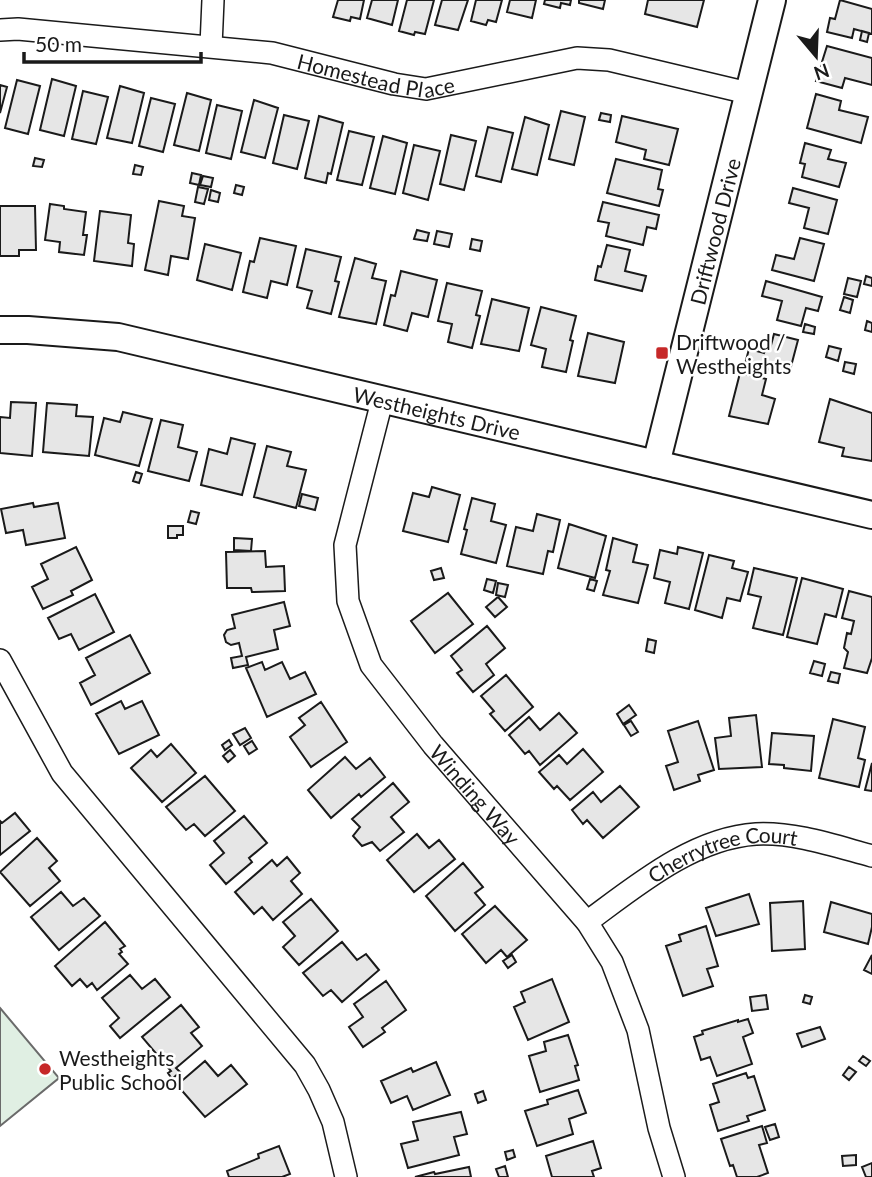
<svg xmlns="http://www.w3.org/2000/svg" width="872" height="1177" font-family="Lato,sans-serif">
<style>
.pitch{fill:#e0efe3;stroke:#6a6a6a;stroke-width:2}
.building{fill:#e6e6e6;stroke:#1a1a1a;stroke-width:2}
.lines{fill:none;stroke-linecap:round;stroke-linejoin:round}
.minor-casing{stroke:#1a1a1a;stroke-width:24}
.tertiary-casing{stroke:#1a1a1a;stroke-width:30}
.minor{stroke:#fff;stroke-width:21}
.tertiary{stroke:#fff;stroke-width:26}
.poi-dot{fill:#c62828;stroke:#fff;stroke-width:2.5}
.labels{text-anchor:middle;dominant-baseline:central;stroke-width:5;stroke-linejoin:round;paint-order:stroke}
.street-label{font-size:21px;fill:#1a1a1a;stroke:#fff}
.poi-label{font-size:21px;fill:#1a1a1a;stroke:#fff;text-anchor:start}
</style>
<rect width="100%" height="100%" fill="#fff"/>
<path class="pitch" d="M0,1008L59,1078L0,1126Z"/>
<path class="building" d="M338,0H364L360,19L351,17L350,21L333,17Z
M372,0H398L392,25L367,18Z
M407,0H434L425,34L415,32L414,35L399,31Z
M442,0H468L458,30L435,25Z
M476,0H502L496,22L488,20L486,25L471,21Z
M510,0H536L532,18L507,12Z
M545,0H571L570,5L561,3L560,8L544,4Z
M579,0H605L603,9L579,3Z
M648,0H704L697,27L645,14Z
M840,0L872,9V34L854,29L852,38L827,32L830,18L835,19Z
M862,31L869,33L867,42L860,40Z
M827,46L872,58V85L845,78L842,88L816,81Z
M52,79L76,86L64,136L40,130Z
M17,80L40,86L28,134L5,128Z
M0,85L7,87L0,113Z
M120,86L144,93L132,143L107,138Z
M83,91L108,97L96,144L72,139Z
M187,93L211,100L199,151L174,145Z
M816,94L841,101L839,110L868,117L861,143L807,128Z
M151,98L175,104L163,152L139,146Z
M254,100L278,108L265,158L241,152Z
M217,105L242,111L231,159L206,153Z
M561,111L585,117L574,165L549,159Z
M601,113L611,115L610,122L599,120Z
M284,115L309,121L297,169L273,163Z
M319,116L343,123L331,174L328,173L326,183L305,178Z
M622,116L678,129L669,165L644,159L646,150L616,142Z
M525,117L549,125L537,175L512,169Z
M488,127L513,133L501,182L476,176Z
M349,131L374,137L362,185L337,180Z
M451,135L476,141L464,190L440,184Z
M383,136L407,143L395,194L370,188Z
M805,143L831,150L828,159L846,163L839,187L802,177L805,164L800,163Z
M414,145L440,151L428,200L403,193Z
M35,158L44,160L42,167L33,166Z
M616,159L662,170L658,189L663,190L659,206L607,193Z
M135,165L143,167L141,175L133,174Z
M192,173L201,175L199,185L190,183Z
M203,176L213,178L211,187L200,185Z
M236,185L244,187L242,195L234,193Z
M198,187L208,189L204,204L195,202Z
M793,188L837,200L828,234L804,228L809,208L789,203Z
M211,190L220,193L218,202L209,200Z
M159,201L184,206L182,216L195,218L188,259L171,256L168,275L145,270Z
M603,202L659,215L656,229L647,227L643,245L606,236L609,223L598,221Z
M50,204L64,206V209L86,212L83,235H87L84,255L59,252L60,242L45,240Z
M0,206H35L36,250H19V256H0Z
M100,211L131,215L128,243L134,244L132,266L94,261Z
M417,230L429,233L427,241L414,239Z
M437,231L452,234L449,247L434,244Z
M260,238L296,246L287,285L271,281L267,298L243,292L250,261L254,262Z
M800,238L824,244L814,281L772,270L776,255L794,259Z
M472,239L482,241L480,251L470,249Z
M205,244L241,253L232,290L197,280Z
M607,245L630,250L625,271L646,276L642,291L595,280L598,266L601,267Z
M306,249L341,257L335,281L339,282L331,314L307,308L312,291L297,287Z
M355,258L376,264L372,278L386,281L376,324L339,317Z
M401,271L437,280L428,317L412,313L407,331L384,325L391,295L395,296Z
M866,276L872,278V286L864,284Z
M848,278L861,281L857,297L844,294Z
M766,281L822,297L818,311L806,308L801,326L777,320L782,301L762,296Z
M447,283L482,291L476,315L480,316L472,348L448,342L452,324L438,321Z
M844,297L853,300L850,313L840,310Z
M492,299L529,308L519,351L481,344Z
M541,307L576,316L570,340L573,341L566,372L542,367L546,349L531,345Z
M867,321L872,323V332L865,330Z
M805,324L815,327L814,334L803,332Z
M588,333L624,342L615,383L578,376Z
M774,334L798,340L789,374L745,364L749,349L764,353L766,348L770,349Z
M829,346L841,349L838,361L826,357Z
M845,362L856,364L854,374L843,371Z
M740,373L766,379L762,395L775,399L768,424L729,416Z
M830,399L872,413V461L842,456L844,448L819,442Z
M11,402L36,403L32,456L0,453V417L10,418Z
M47,403L77,405L76,416L93,417L89,456L43,452Z
M123,412L152,419L139,466L95,455L104,418L120,422Z
M161,420L183,425L178,447L197,452L189,481L148,471Z
M231,438L255,444L242,495L201,485L209,449L227,454Z
M267,446L291,452L287,466L306,470L296,508L254,497Z
M136,472L142,474L139,483L133,481Z
M432,487L460,495L448,542L403,531L413,493L429,497Z
M302,494L318,498L315,510L299,506Z
M472,498L495,504L491,521L506,525L496,563L461,554L467,530L464,529Z
M33,503L34,507L58,503L65,538L26,545L23,530L6,533L1,509Z
M191,511L199,513L196,524L188,522Z
M537,514L560,520L553,552L548,551L543,574L507,566L516,527L533,531Z
M569,524L606,536L595,578L558,568Z
M168,526H183V535H177V538H168Z
M234,538L252,539L251,551L234,550Z
M613,538L637,545L633,562L648,565L638,603L603,595L610,571L606,570Z
M76,547L92,580L71,591L73,595L43,609L32,587L48,579L41,564Z
M678,547L703,553L689,609L665,603L670,582L654,578L660,550L677,554Z
M265,551L266,567L284,566L285,591L252,592L251,588H227L226,552Z
M709,555L734,561L732,568L748,572L740,601L727,598L722,618L695,610Z
M441,568L444,578L434,580L431,571Z
M754,568L797,578L783,635L753,628L761,597L748,594Z
M802,578L843,589L836,617L825,614L817,644L787,637Z
M487,579L496,581L493,593L484,590Z
M590,579L597,581L594,591L587,589Z
M498,583L508,585L505,597L496,595Z
M849,591L872,597V658L867,673L844,668L848,652L844,648L847,633L851,634L854,621L842,618Z
M448,593L473,624L435,653L411,621Z
M95,594L114,632L79,650L71,634L59,639L48,618Z
M498,597L507,607L495,617L486,607Z
M284,602L290,626L274,630L278,649L246,657L248,665L233,668L231,658L242,656L239,643L231,645L226,642L224,635L227,630L235,628L232,615Z
M487,626L505,648L486,664L494,675L473,692L457,673L462,670L451,656Z
M130,635L150,673L91,705L80,683L95,675L86,658Z
M648,639L656,641L654,653L646,651Z
M814,661L825,664L822,676L810,673Z
M262,662L265,670L282,662L290,679L305,672L316,694L267,717L246,668Z
M831,672L840,674L838,683L828,681Z
M506,675L533,707L505,731L490,714L494,711L481,696Z
M121,701L125,709L142,701L159,735L119,754L96,714Z
M321,702L347,742L311,767L290,737L305,725L299,718Z
M629,705L636,715L623,724L617,714Z
M559,713L577,733L540,765L529,751L525,754L509,735L529,717L540,730Z
M756,715L762,767L719,769L715,738L731,736L729,718Z
M833,719L865,727L858,758L865,760L859,787L819,778Z
M631,721L638,732L631,736L624,725Z
M698,721L714,770L698,775L700,781L674,790L666,766L678,762L668,731Z
M245,728L251,738L240,745L233,734Z
M772,733L814,736L811,771L784,768V765L769,764Z
M229,740L232,745L225,750L222,745Z
M252,741L257,749L249,754L244,746Z
M171,744L196,773L162,802L131,768L151,750L157,757Z
M583,749L603,772L570,800L557,786L554,789L539,772L559,755L567,764Z
M230,750L235,756L228,762L223,756Z
M345,757L356,769L370,758L385,777L361,797L359,794L331,818L308,790Z
M872,763V791L865,790Z
M205,776L235,811L205,836L194,824L186,830L166,807Z
M393,783L409,802L391,817L404,832L380,851L372,842L362,846L353,836L360,827L352,819Z
M620,786L639,807L603,838L587,820L583,824L572,810L593,792L601,802Z
M15,813L30,831L0,855V821L2,823Z
M244,816L267,843L249,858L252,862L226,884L210,865L224,853L214,841Z
M417,834L429,848L439,840L455,859L414,892L387,860Z
M37,838L57,861L49,868L60,881L30,906L0,872Z
M287,857L300,873L291,881L302,894L273,920L262,907L254,914L235,892L272,860L277,866Z
M463,863L483,887L475,893L485,905L455,931L426,896Z
M61,892L73,906L84,898L100,916L59,950L31,917Z
M749,894L759,924L716,936L706,908Z
M311,899L338,931L299,965L283,947L295,936L283,922Z
M803,901L805,949L772,951L770,903Z
M831,902L872,914V927L868,944L824,932Z
M495,906L527,940L507,957L501,950L486,963L462,934Z
M105,922L125,946L120,949L122,952L119,954L128,964L97,990L92,983L87,987L80,979L72,986L55,966Z
M706,926L718,966L707,969L713,986L683,996L666,946L681,941L679,935Z
M342,942L357,960L366,954L379,970L342,1002L331,990L323,996L303,973Z
M512,955L516,962L508,968L503,961Z
M872,955V974L864,970Z
M130,975L142,989L155,979L170,997L120,1038L110,1026L119,1018L102,998Z
M552,979L569,1022L528,1040L514,1007L525,1002L521,992Z
M386,981L406,1010L382,1028L385,1032L363,1047L349,1027L363,1017L354,1004Z
M766,995L768,1009L752,1011L750,997Z
M805,995L812,997L810,1004L803,1002Z
M181,1005L199,1027L191,1033L202,1046L176,1068L180,1072L172,1079L168,1073L171,1071L142,1037Z
M748,1019L753,1033L743,1037L752,1064L717,1076L710,1057L701,1060L694,1037L703,1034L702,1031L738,1020V1022Z
M820,1027L825,1039L802,1047L797,1034Z
M568,1035L578,1065L575,1066L579,1080L540,1092L529,1056L546,1051L544,1042Z
M863,1056L870,1061L866,1066L859,1061Z
M205,1061L218,1076L231,1065L247,1084L205,1117L177,1085Z
M436,1062L450,1095L413,1110L407,1096L391,1103L381,1081L411,1068L413,1072Z
M849,1067L856,1072L849,1080L843,1075Z
M746,1073L748,1078L754,1076L765,1110L747,1116L749,1121L718,1131L710,1105L719,1102L713,1084Z
M578,1090L586,1113L569,1119L573,1134L537,1146L525,1111L548,1104L547,1100Z
M483,1091L486,1100L478,1103L475,1094Z
M461,1112L467,1134L454,1137L459,1155L408,1168L401,1144L418,1140L413,1122Z
M775,1124L779,1137L770,1140L765,1127Z
M762,1126L767,1143L759,1145L768,1173L757,1177H737L733,1165L730,1166L721,1139Z
M593,1141L601,1168L592,1171L594,1177H552L546,1156Z
M279,1146L290,1174L282,1177H229L227,1171L259,1158L258,1154Z
M513,1150L515,1157L507,1160L505,1152Z
M856,1155V1165L843,1166L842,1156Z
M872,1163V1177H866L862,1167Z
M505,1166L508,1177H499L496,1169Z
M469,1167L471,1177H415L434,1172L435,1174Z"/>
<g class="lines">
<defs>
<g id="minor">
<path id="s1" d="M0,30L18,29L272,53L394,84L426,89L577,58L609,60L748,93"/>
<path d="M211,46L213,0"/>
<path id="s2" d="M382,401L345,545L348,601L371,665L433,745L587,922L612,962L638,1030L659,1128L674,1177"/>
<path d="M0,660L62,773L305,1065L319,1090L333,1122L346,1177"/>
<path id="s3" d="M587,922C636,886 693,838 756,834C795,832 835,846 872,856"/>
</g>
<g id="tertiary">
<path id="s4" d="M0,330H28L118,337L872,515"/>
<path id="s5" d="M656,464L772,0"/>
</g>
</defs>
<use href="#minor" class="minor-casing"/>
<use href="#tertiary" class="tertiary-casing"/>
<use href="#minor" class="minor"/>
<use href="#tertiary" class="tertiary"/>
</g>
<g class="poi-dot">
<rect x="655" y="346" width="14" height="14" rx="3.5"/>
<circle cx="45" cy="1069" r="7"/>
</g>
<g class="labels">
<g class="street-label">
<text stroke="none"><textPath href="#s1" startOffset="380">Homestead Place</textPath></text>
<text stroke="none"><textPath href="#s5" startOffset="240">Driftwood Drive</textPath></text>
<text stroke="none"><textPath href="#s4" startOffset="446">Westheights Drive</textPath></text>
<text stroke="none"><textPath href="#s2" startOffset="439">Winding Way</textPath></text>
<text stroke="none"><textPath href="#s3" startOffset="156">Cherrytree Court</textPath></text>
</g>
<g class="poi-label">
<text x="676" y="341">Driftwood /<tspan x="676" dy="24">Westheights</tspan></text>
<text x="59" y="1057">Westheights<tspan x="59" dy="24">Public School</tspan></text>
</g>
</g>
<g transform="translate(816 56) rotate(161)" stroke="#ffffff" stroke-width="5" paint-order="stroke">
<path d="M0-5L12 26L0 18L-12 26Z" fill="#1a1a1a"/>
<text y="-10" font-size="19" font-weight="bold" text-anchor="middle" fill="#1a1a1a">N</text>
</g>
<path d="M24 52v10h177v-10" fill="none" stroke="#1a1a1a" stroke-width="3.5"/>
<text x="35" y="52" font-size="21" fill="#1a1a1a" stroke="#ffffff" stroke-width="5" paint-order="stroke">50 m</text>
</svg>
